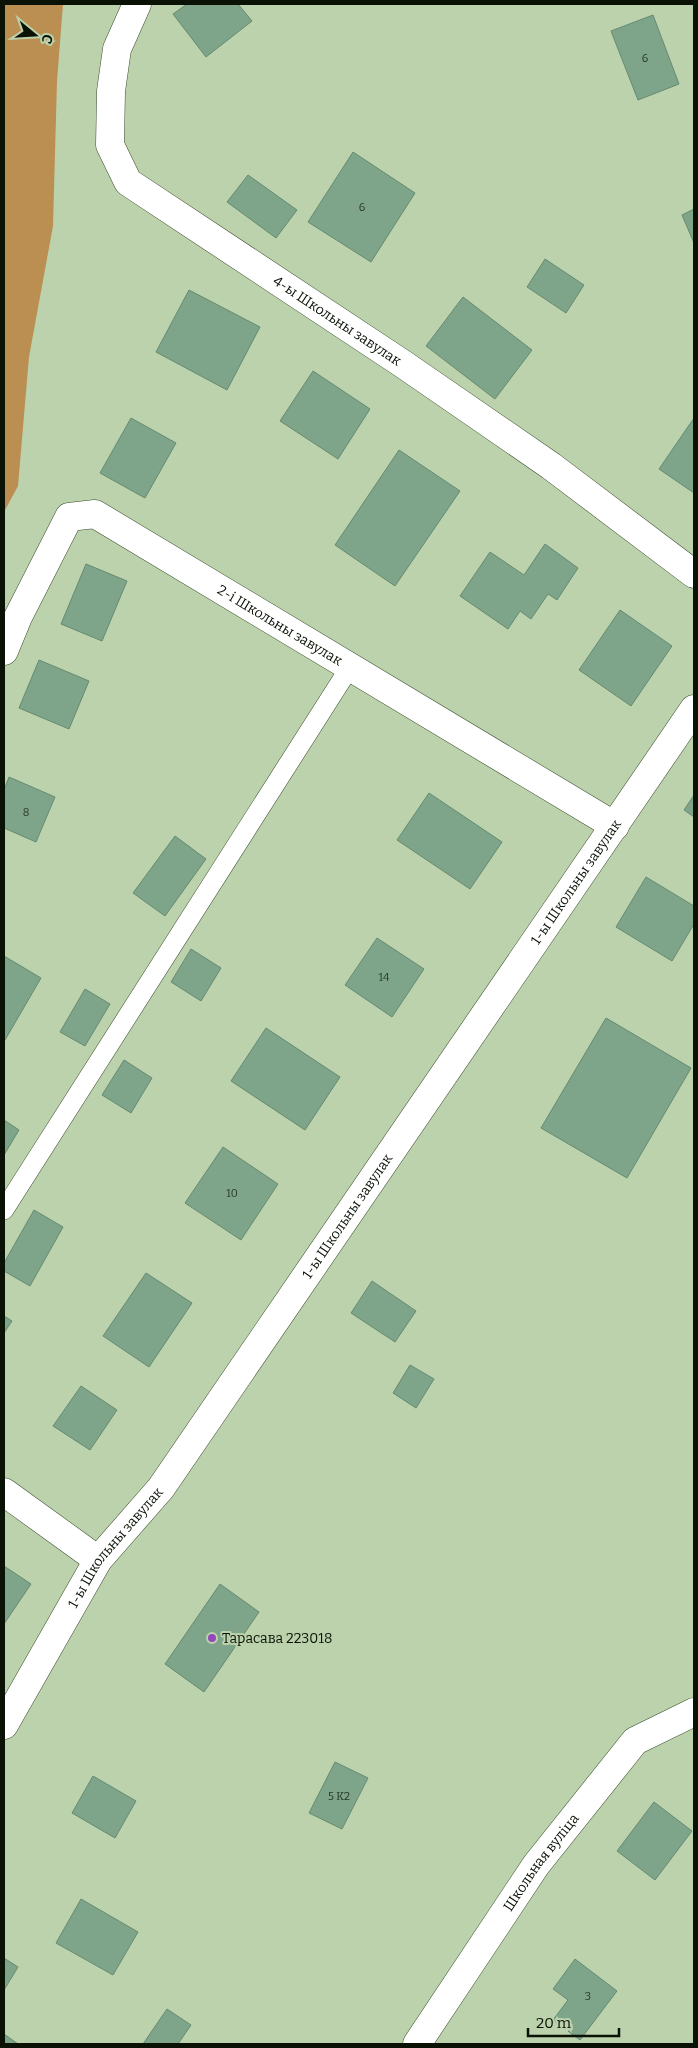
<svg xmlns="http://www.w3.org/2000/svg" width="698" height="2048" font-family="Bitter,serif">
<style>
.forest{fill:#bb8f52}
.building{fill:#7ea489;stroke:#658b70}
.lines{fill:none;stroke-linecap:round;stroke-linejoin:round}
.service-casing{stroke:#394d2c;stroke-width:20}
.minor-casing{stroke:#394d2c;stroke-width:29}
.service{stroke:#fff;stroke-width:19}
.minor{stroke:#fff;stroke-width:28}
.poi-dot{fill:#9548b9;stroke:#bbd2ac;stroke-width:2}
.labels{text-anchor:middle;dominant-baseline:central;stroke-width:4;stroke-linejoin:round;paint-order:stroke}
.number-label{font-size:11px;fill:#273626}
.street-label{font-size:14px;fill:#0a1205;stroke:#bbd2ac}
.poi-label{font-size:14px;fill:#0a1205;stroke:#bbd2ac;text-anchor:start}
</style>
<rect width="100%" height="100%" fill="#bbd2ac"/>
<path class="forest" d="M4,4H63L57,81L53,226L29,357L18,486L4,512Z"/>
<path class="building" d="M187,4H238L252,21L206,57L173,14Z
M653,15L679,84L638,100L611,31Z
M353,152L415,193L371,262L308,222Z
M248,175L297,210L276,238L227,202Z
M694,209V243L682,215Z
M545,259L584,285L566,313L527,287Z
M189,290L260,327L227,390L156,352Z
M463,297L532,350L495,399L426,346Z
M313,371L370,409L338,459L280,421Z
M131,418L176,443L145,498L100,473Z
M694,418V493L659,469Z
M399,450L460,491L395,586L335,545Z
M545,544L578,568L557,600L548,594L531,619L520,611L508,629L460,596L490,552L524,575Z
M86,564L127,581L102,641L61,624Z
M620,610L672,646L631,706L579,670Z
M39,660L89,681L69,729L19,708Z
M9,777L55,797L36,842L4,828V790Z
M429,793L502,842L470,889L397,840Z
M694,795V817L684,810Z
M175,836L206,859L165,916L133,893Z
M646,877L694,906V924L672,961L616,927Z
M377,938L424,969L392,1017L345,985Z
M191,949L221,968L201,1001L171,982Z
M4,956L41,978L5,1040L4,1039Z
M85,989L110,1004L85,1046L60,1032Z
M606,1018L691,1068L627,1178L541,1128Z
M266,1028L340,1077L305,1130L231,1081Z
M124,1060L152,1078L131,1113L102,1095Z
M4,1120L19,1130L4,1155Z
M223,1147L278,1184L241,1240L185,1203Z
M34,1210L63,1227L30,1286L4,1271V1263Z
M146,1273L192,1303L149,1367L103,1336Z
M372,1281L416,1311L395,1342L351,1313Z
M4,1316L12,1321L4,1333Z
M410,1365L434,1379L416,1408L393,1393Z
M81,1386L117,1410L90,1450L53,1426Z
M4,1566L31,1584L4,1624Z
M220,1584L259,1612L204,1692L165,1664Z
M335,1762L368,1778L342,1829L309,1813Z
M93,1776L136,1801L115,1838L72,1813Z
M654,1802L692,1831L655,1880L617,1851Z
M81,1899L138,1932L113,1975L56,1943Z
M4,1958L18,1967L4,1990Z
M575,1959L617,1991L580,2040L553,2020L568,2000L553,1989Z
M167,2009L191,2025L178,2044H143Z
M4,2034L18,2044H4Z"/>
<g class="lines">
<defs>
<path id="service" d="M4,1210L350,667"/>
<g id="minor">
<path id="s1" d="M137,4L117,49L111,91L110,145L128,182L403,364L551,466L694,574"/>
<path id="s2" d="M4,651L18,617L69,517L95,514L615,826"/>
<path d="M4,1492L98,1560"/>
<path id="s3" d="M4,1725L98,1560L161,1488L694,709"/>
<path id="s4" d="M417,2044L536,1865L635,1741L694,1712"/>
</g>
</defs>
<use href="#service" class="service-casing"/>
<use href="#minor" class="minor-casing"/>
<use href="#service" class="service"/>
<use href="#minor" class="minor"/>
</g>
<circle class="poi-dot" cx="212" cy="1638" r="5"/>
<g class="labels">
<g class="number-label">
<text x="645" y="58">6</text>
<text x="362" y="207">6</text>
<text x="26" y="812">8</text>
<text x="384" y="977">14</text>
<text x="232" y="1193">10</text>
<text x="339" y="1796">5 К2</text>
<text x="588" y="1996">3</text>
</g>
<g class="street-label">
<text stroke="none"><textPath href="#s1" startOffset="438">4-ы Школьны завулак</textPath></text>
<text stroke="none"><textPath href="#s2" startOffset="391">2-і Школьны завулак</textPath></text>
<text stroke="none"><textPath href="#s3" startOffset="1020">1-ы Школьны завулак</textPath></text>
<text stroke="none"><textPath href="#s3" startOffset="615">1-ы Школьны завулак</textPath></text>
<text stroke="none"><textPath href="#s3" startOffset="210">1-ы Школьны завулак</textPath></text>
<text stroke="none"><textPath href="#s4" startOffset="220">Школьная вуліца</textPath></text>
</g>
<g class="poi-label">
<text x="222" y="1638">Тарасава 223018</text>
</g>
</g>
<rect width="698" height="2048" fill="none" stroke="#0a1205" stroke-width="10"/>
<g transform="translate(35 35) rotate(108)" stroke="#bbd2ac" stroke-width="4" paint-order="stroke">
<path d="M0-4L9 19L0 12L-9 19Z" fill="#0a1205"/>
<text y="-8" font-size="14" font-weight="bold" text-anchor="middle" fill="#0a1205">С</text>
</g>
<path d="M528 2028v8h91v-8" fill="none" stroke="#0a1205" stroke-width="2.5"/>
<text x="536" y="2028" font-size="15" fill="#0a1205" stroke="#bbd2ac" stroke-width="4" paint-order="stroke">20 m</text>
</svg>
